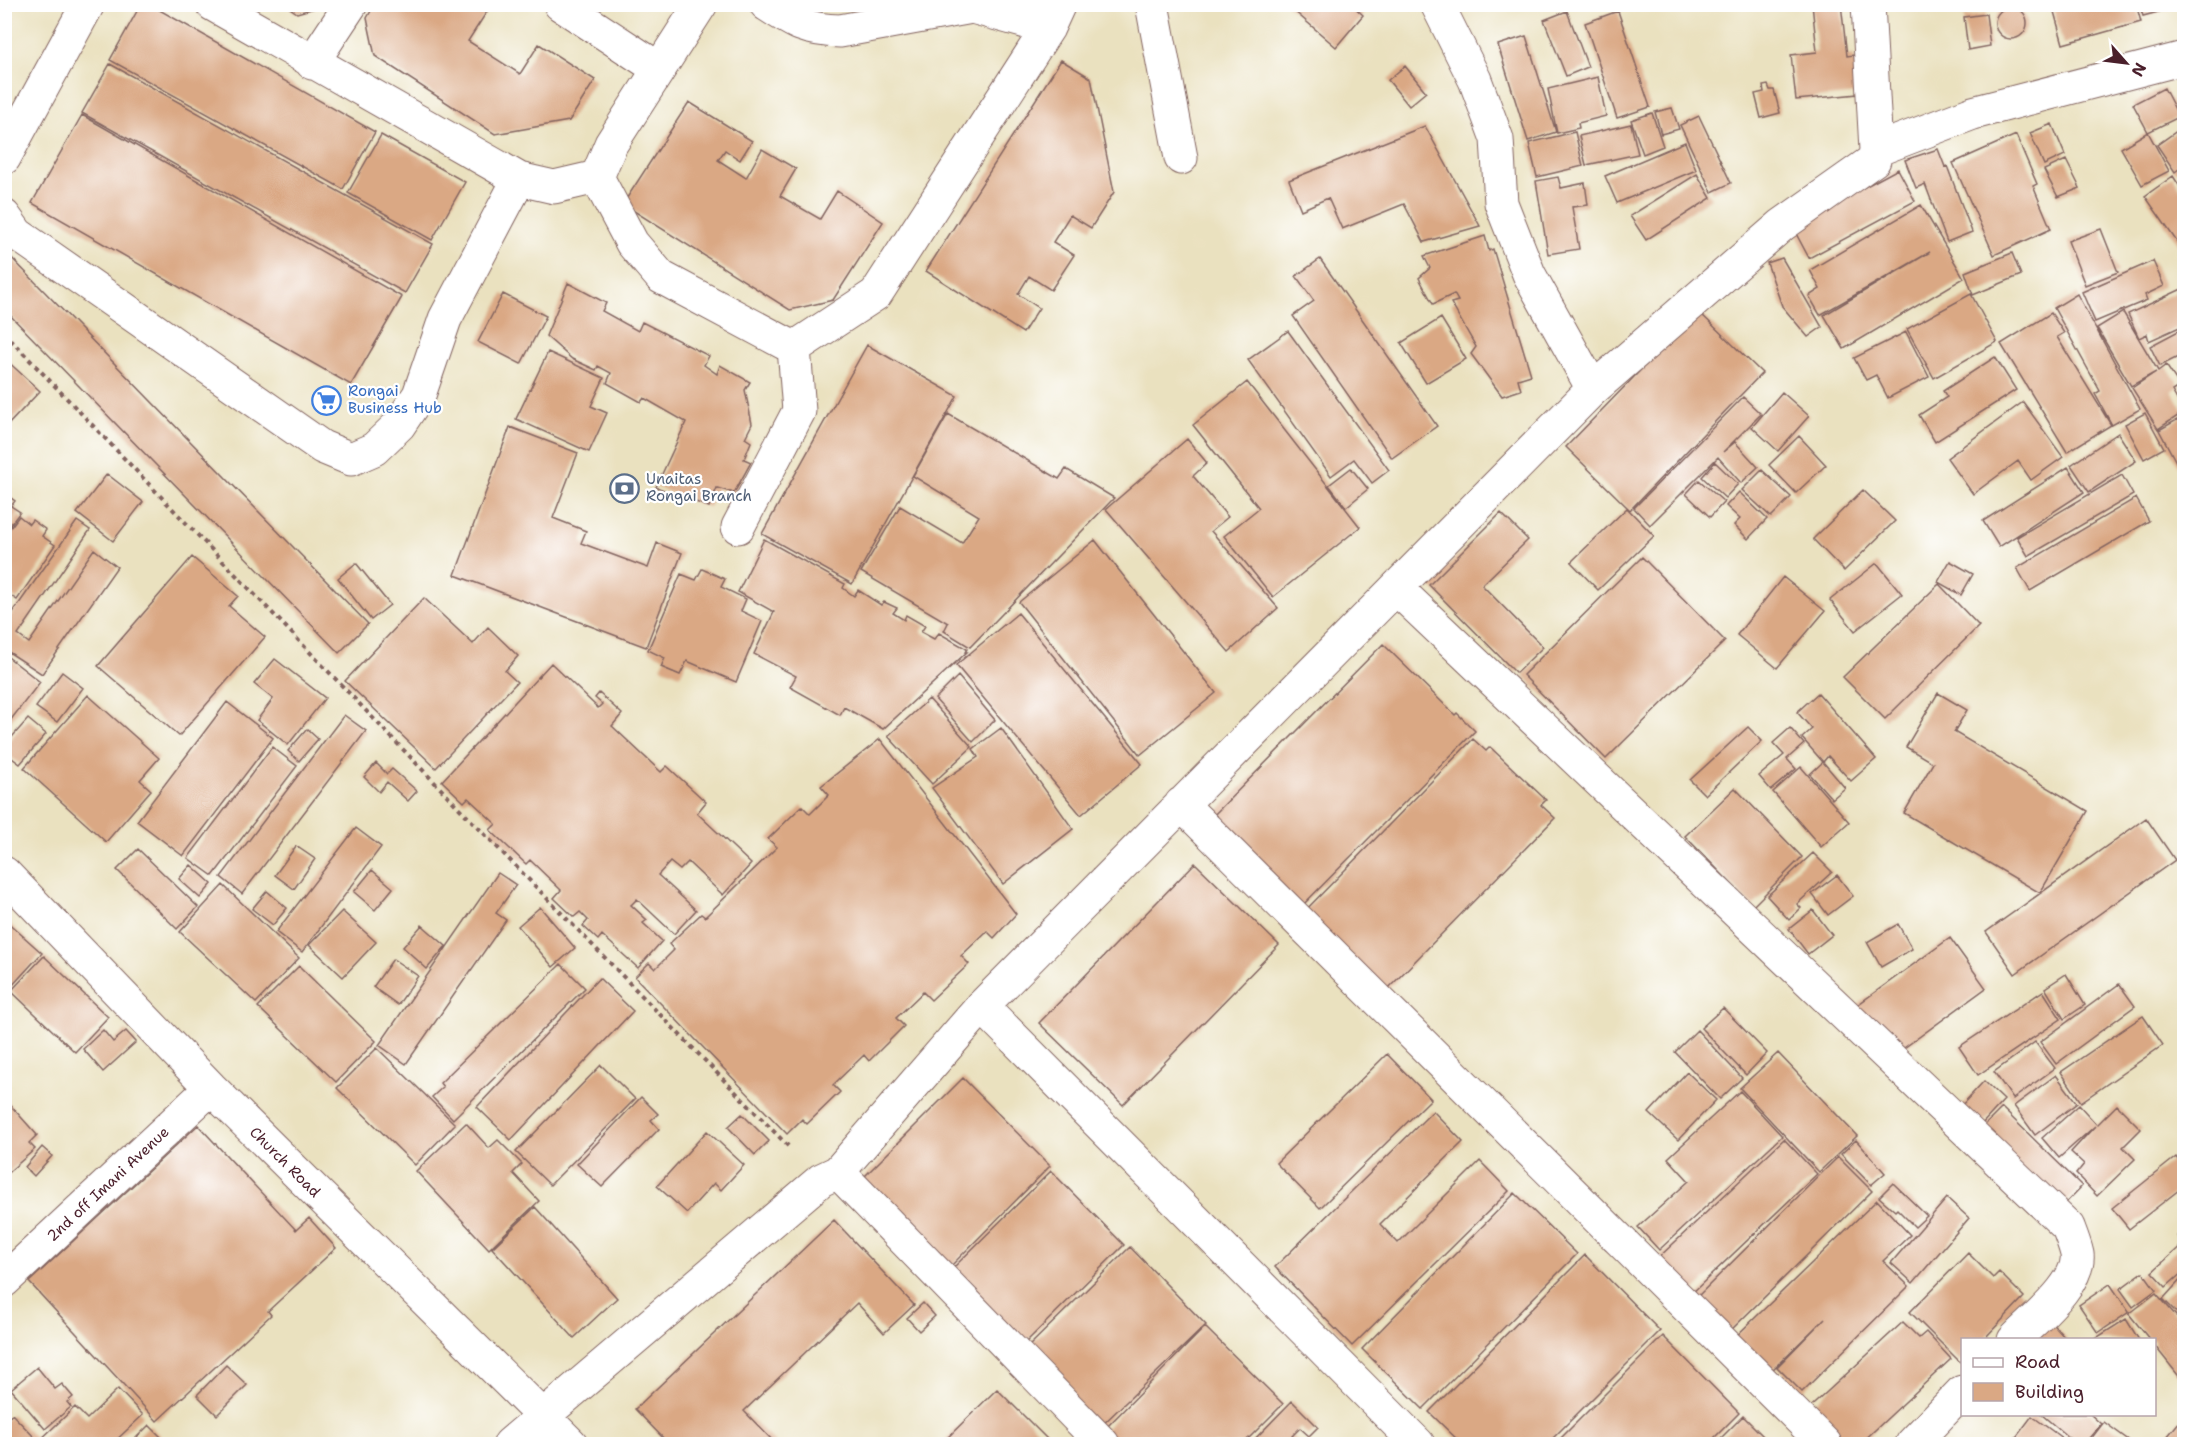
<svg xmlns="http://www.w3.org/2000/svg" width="2189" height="1449" font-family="'Shantell Sans',sans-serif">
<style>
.building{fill:#daa884}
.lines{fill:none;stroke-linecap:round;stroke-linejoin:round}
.street-casing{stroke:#82635f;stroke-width:35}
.path{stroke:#82635f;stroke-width:4;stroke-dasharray:4.5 4.5;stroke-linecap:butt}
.street{stroke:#fff;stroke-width:33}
.labels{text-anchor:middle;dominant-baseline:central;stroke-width:4.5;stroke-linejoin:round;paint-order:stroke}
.shop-label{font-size:15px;fill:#366cbe;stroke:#fff;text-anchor:start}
.service-label{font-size:15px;fill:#4e5e75;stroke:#fff;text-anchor:start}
.street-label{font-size:15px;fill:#4a1f2b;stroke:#fff}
</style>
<rect width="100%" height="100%" fill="#fff"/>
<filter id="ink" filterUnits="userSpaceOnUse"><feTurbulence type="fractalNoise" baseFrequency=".0167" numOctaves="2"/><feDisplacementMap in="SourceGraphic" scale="12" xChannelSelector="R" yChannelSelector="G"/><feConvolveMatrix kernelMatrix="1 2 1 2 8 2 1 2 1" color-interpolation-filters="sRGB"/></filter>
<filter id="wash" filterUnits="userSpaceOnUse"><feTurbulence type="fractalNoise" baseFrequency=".008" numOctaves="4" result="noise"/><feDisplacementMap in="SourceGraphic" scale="24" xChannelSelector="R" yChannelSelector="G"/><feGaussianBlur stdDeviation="1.35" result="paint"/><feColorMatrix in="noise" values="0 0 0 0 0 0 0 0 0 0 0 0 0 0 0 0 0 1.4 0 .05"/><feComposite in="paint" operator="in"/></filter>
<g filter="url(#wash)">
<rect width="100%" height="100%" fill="#eae1bf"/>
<g id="blocks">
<path class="building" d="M141,4H149L375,132L343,189L110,60Z
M284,4H326V5L297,13Z
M375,4H479L488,10L468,41L520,74L539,44L595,80L569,121L495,134L375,56L367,18Z
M1286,4H1351L1363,15L1336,47Z
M1812,4H1841L1847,56L1854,55L1858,94L1796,100L1791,55L1817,52Z
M2063,4H2136L2141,22L2063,44L2053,8Z
M2139,4H2176L2177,7L2143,16Z
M1995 23a16 16 0 1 1 32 0a16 16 0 1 1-32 0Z
M1567,11L1588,67L1566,76L1544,20Z
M1618,11L1650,107L1617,118L1585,23Z
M1986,14L1990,46L1968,50L1964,17Z
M1526,36L1556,132L1528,141L1498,45Z
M1061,60L1091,78L1114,192L1091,228L1070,215L1053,242L1074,255L1051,290L1029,276L1018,294L1039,308L1023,333L926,271Z
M110,64L433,244L405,293L82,113Z
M1405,66L1426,92L1409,106L1388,80Z
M1598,77L1606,116L1578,123L1579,128L1557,133L1548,89Z
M1768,85L1770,90H1774L1780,113L1761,118L1755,94L1764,92L1763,86Z
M2164,88L2179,117L2148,132L2169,171L2142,185L2121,148L2148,132L2133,104Z
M689,102L752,141L740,160L725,150L718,160L746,178L762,149L796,169L780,196L820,219L837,191L883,222L833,300L790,310L623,204Z
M1672,108L1679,129L1661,134L1655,112Z
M1652,113L1663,146L1643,154L1631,120Z
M82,115L402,297L351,385L32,203Z
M1699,116L1731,183L1712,192L1680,125Z
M1631,124L1638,154L1586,165L1579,136Z
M2052,124L2065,155L2044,165L2030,133Z
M1425,126L1480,226L1424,242L1404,204L1342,229L1328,198L1301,210L1289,180Z
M2184,126V165L2175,172L2157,145Z
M1575,132L1583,166L1537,177L1529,143Z
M381,135L465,182L432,240L348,193Z
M2016,135L2037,184L2033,186L2051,229L1994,255L1953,163Z
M1685,142L1696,170L1617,203L1605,176Z
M1938,149L1945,167L1947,166L1972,232L1947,242L1925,184L1916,188L1905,160Z
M2066,160L2080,188L2058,197L2044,170Z
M1898,169L1915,201L1809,258L1792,226Z
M1697,174L1711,198L1646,240L1630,216Z
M2173,176L2184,193V247L2182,249L2145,196Z
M1558,177L1561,188L1585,183L1588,205L1572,207L1579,249L1548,254L1536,181Z
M1921,205L1964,278L1844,349L1824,315L1930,252L1820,315L1809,296L1820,289L1810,270Z
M2101,229L2118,272L2085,285L2068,241Z
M1485,236L1489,251L1493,249L1531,375L1518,379L1521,390L1502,396L1471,354L1476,347L1451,303L1458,301L1454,294L1433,304L1419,278L1430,268L1424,256Z
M4,250L368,624L339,653L4,309Z
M2012,253L2021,275L1973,295L1965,272Z
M1782,258L1822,327L1808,337L1782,306L1767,263Z
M1320,259L1437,426L1392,458L1293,316L1314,301L1296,276Z
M2153,261L2164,286L2145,295L2147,300L2095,322L2082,292Z
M568,283L606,303L602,311L638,331L642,322L709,356L704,365L717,374L720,365L750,382L745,390L752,424L745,438L751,442L744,459L751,462L734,493L717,488L709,507L656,487L686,422L644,398L641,402L607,383L611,373L598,366L596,370L572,359L546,336Z
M2184,288V325L2149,341L2147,334L2139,338L2128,314Z
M503,294L546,316L521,364L478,342Z
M1971,294L1997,342L1934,378L1907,329Z
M2077,294L2140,409L2112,425L2095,394L2100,391L2054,308Z
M1698,311L1762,373L1630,510L1566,447Z
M2123,312L2158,371L2166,365L2180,386L2172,391L2184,412L2158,429L2132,388L2156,372L2131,386L2097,328Z
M2051,313L2064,333L2057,337L2111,425L2067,452L2001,344Z
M1441,318L1466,359L1426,383L1401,343Z
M2184,328V354L2160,366L2150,346Z
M1288,331L1389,470L1372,483L1354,459L1331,476L1248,360Z
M1906,332L1929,377L1888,398L1876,375L1866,380L1854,358Z
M867,345L957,396L852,584L762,534Z
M548,352L604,378L591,406L607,413L589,452L516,419Z
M1995,357L2016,390L1935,442L1919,415L1947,397L1943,391Z
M4,358L40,391L4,429Z
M1247,382L1360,527L1273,597L1224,536L1259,508L1193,425Z
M1782,392L1809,416L1778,451L1752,427Z
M1743,397L1761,414L1723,452L1735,442L1758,467L1741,483L1718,457L1650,525L1634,508Z
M2023,402L2063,457L2031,480L2018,461L1973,494L1947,458Z
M2145,413L2164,448L2144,459L2125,424Z
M948,414L1059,479L1066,469L1114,498L970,647L944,631L948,623L861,572L900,506L962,543L979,516L913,476Z
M2184,416V477L2159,430Z
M510,427L578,453L553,518L586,531L581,543L648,568L657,543L682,553L646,647L455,575Z
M2118,433L2136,461L2089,492L2071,465Z
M1799,436L1826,465L1796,493L1769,465Z
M1187,439L1207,463L1193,476L1228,517L1211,531L1278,608L1229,652L1106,509Z
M1715,462L1738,484L1725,498L1702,477Z
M2068,467L2084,492L1999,547L1983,521Z
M1351,468L1368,489L1346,507L1329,485Z
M1762,470L1791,497L1771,517L1742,490Z
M107,474L143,502L113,541L77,513Z
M2122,475L2133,495L2028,556L2017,537Z
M1699,480L1724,502L1710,517L1686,494Z
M1863,490L1895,521L1844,571L1813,539Z
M1739,492L1767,519L1748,539L1734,525L1740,519L1726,506Z
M7,495L15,501L11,506L20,512L4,533V497Z
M2136,498L2149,521L2030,591L2017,568Z
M1627,508L1654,536L1598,590L1571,562Z
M1501,513L1528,540L1482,585L1543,647L1516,673L1429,585Z
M19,516L29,524L32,520L46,530L42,536L55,545L17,600L4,591V536Z
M77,521L90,530L18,635L29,643L94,549L117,567L42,674L4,649V625Z
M764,539L845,584L843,588L854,596L858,590L881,605L884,602L897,608L893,613L904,620L906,615L925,626L921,632L934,639L939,633L967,649L965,652H967L883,729L844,707L840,715L790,687L796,676L754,654L774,612L738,592Z
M1095,540L1216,693L1140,755L1019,602Z
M192,557L238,596L229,606L265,637L179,736L98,666Z
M1642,557L1725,641L1606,759L1523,675Z
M1950,561L1973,574L1961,595L1938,582Z
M356,563L390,605L371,620L338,578Z
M1877,563L1902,594L1855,631L1830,600Z
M702,569L725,579L721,587L746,599L741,611L762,621L736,682L687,661L680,675L661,667L665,658L648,650L681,574L696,580Z
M1783,577L1825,611L1777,668L1737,635Z
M1939,584L1979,626L1885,719L1843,677Z
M424,598L473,644L488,627L518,656L505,671L517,682L436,768L345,681Z
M1018,613L1142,764L1081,815L956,665Z
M1383,644L1455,715L1457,713L1475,731L1296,912L1206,823Z
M4,654L40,682L6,726L4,725Z
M275,659L325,698L288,745L257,720L273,699L254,684Z
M551,663L598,708L602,704L595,698L599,693L622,714L612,726L661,772L667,766L706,802L697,813L751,864L723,895L688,862L680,870L670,862L658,875L696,910L674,934L637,899L631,905L647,920L643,923L662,941L638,968L602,935L598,940L583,926L588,920L580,912L574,917L554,898L561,890L530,860L526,864L490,830L496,824L468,798L464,802L442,781Z
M62,672L83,688L57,722L36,707Z
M958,676L995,720L973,742L935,699Z
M1818,693L1876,759L1851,781L1828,756L1823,762L1802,738L1812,729L1797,712Z
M1938,693L1967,710L1954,732L2088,811L2040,893L1904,813L1933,763L1906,747Z
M88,695L159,758L140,780L151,790L106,842L24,768Z
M929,699L972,747L932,784L888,736Z
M227,702L273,738L183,856L137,821Z
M344,715L366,731L242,894L221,877Z
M28,719L46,734L20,764L4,752V746Z
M1748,727L1762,741L1705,795L1690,780Z
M1001,728L1073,829L1003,884L932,788L978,757L973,749Z
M1790,728L1804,744L1787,759L1796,769L1771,790L1759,776L1784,755L1773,743Z
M307,729L318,739L299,761L288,751Z
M880,739L1016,914L994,938L987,931L961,956L969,964L931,1000L923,992L896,1018L904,1026L869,1061L864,1055L833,1085L840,1092L807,1124L802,1119L787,1134L635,977L649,963L655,969L674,950L669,944L701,914L705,917L777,847L768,839L802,806L810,814L829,795L821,786Z
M1473,739L1486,751L1490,747L1546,800L1541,805L1555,818L1380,997L1299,917Z
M272,747L297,766L213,876L188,858Z
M1823,762L1845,788L1832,799L1810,774Z
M376,763L387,774L392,769L417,791L408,801L387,782L379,792L364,777Z
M1801,767L1849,822L1821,847L1773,792Z
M1735,788L1802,857L1753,906L1685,836Z
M2146,818L2175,860L2015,974L1986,932Z
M356,828L381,847L302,952L276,932Z
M296,846L315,859L294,889L275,875Z
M138,849L198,907L177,929L117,870Z
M1813,853L1832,872L1797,904L1801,908L1789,920L1767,896Z
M1195,863L1279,945L1123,1105L1039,1023Z
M191,865L212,884L200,898L179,879Z
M372,870L393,888L375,910L354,892Z
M498,873L516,885L496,913L506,920L406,1064L379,1045Z
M1837,875L1853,896L1828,915L1812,894Z
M223,885L299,958L256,1003L180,932Z
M267,891L287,908L273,925L252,909Z
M540,907L575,948L553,967L518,926Z
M1813,910L1832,935L1808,954L1789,929Z
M342,911L376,942L343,977L309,945Z
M4,919L42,953L9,989L4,986Z
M1898,924L1912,949L1881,967L1867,942Z
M422,925L446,946L427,969L403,947Z
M1950,938L1986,988L1893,1056L1856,1006Z
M44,956L108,1017L75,1052L11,991Z
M393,959L418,976L398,1005L373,987Z
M561,964L585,988L453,1119L432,1097L443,1087L440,1083Z
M299,966L376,1041L336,1082L258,1007Z
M2066,974L2085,1005L2064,1019L2045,988Z
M599,978L633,1011L511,1140L477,1107Z
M2119,984L2135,1006L2056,1064L2040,1042Z
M2043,991L2061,1019L1978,1075L1959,1047Z
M1723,1008L1767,1053L1746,1075L1701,1028Z
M2143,1016L2163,1045L2081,1102L2061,1072Z
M103,1030L113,1042L126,1031L136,1042L103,1072L83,1049Z
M1697,1030L1742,1078L1720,1099L1675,1052Z
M2035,1042L2055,1068L2013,1099L1994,1072Z
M377,1048L455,1124L415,1165L337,1088Z
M1778,1053L1857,1136L1819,1172L1740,1088Z
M1387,1054L1431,1099L1320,1208L1276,1163Z
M601,1065L635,1099L550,1185L516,1152Z
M1687,1072L1716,1100L1678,1140L1649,1113Z
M2056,1075L2077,1103L2035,1135L2014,1106Z
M963,1078L1050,1166L947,1270L860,1181Z
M1984,1081L2004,1100L1981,1125L1961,1106Z
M1740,1091L1782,1136L1659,1250L1638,1227L1689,1181L1668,1158Z
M641,1097L658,1114L651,1120L659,1129L602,1187L577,1164Z
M4,1098L37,1135L29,1143L35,1149L4,1176Z
M2079,1105L2097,1125L2117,1105L2141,1129L2123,1147L2135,1159L2097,1196L2076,1174L2084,1164L2071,1152L2095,1126L2059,1158L2042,1138Z
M2002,1108L2082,1186L2058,1211L1977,1133Z
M1433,1111L1463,1142L1380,1224L1398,1243L1480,1161L1509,1191L1352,1346L1275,1267Z
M742,1114L769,1141L755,1155L728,1127Z
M466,1123L489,1148L498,1140L522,1164L513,1173L539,1201L489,1249L416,1171Z
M198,1125L296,1230L309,1218L336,1248L268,1311L271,1315L157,1421L29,1282Z
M707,1131L744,1165L721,1190L714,1183L687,1213L657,1186Z
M1784,1139L1817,1174L1689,1296L1656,1260Z
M1856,1140L1885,1173L1871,1185L1841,1154Z
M42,1147L52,1156L34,1176L25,1167Z
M1838,1157L1872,1191L1723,1338L1690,1304Z
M2176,1157L2184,1168V1186L2129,1229L2112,1208Z
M1051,1171L1124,1245L1022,1346L949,1272Z
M1893,1183L1927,1216L1915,1227L1897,1209L1895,1211L1879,1197Z
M1515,1193L1577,1254L1423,1409L1362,1349Z
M1947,1198L1969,1218L1913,1283L1891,1263Z
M1877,1200L1910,1235L1883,1261L1909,1286L1802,1392L1777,1367L1825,1318L1766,1376L1731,1341Z
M535,1207L617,1298L574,1338L492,1248Z
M834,1220L914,1305L884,1333L857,1303L744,1411L776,1444H669L635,1409Z
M2184,1230V1271L2166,1287L2152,1272L2183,1244L2177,1236Z
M1130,1247L1206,1325L1099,1428L1025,1350Z
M1968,1253L1993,1278L1999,1272L2024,1297L1983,1340H1962V1360L1960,1362L1910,1312Z
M1585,1255L1660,1331L1547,1444H1462L1429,1412Z
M2143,1272L2156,1290L2133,1307L2120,1289Z
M2184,1276V1320L2163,1299Z
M2110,1284L2129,1312L2098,1333L2079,1305Z
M2156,1293L2184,1325V1379L2182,1380L2154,1345V1340H2150L2129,1314Z
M923,1303L935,1316L919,1331L907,1318Z
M2046,1317L2067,1340H2021Z
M2126,1319L2139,1340H2093Z
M1903,1322L1919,1338L1926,1332L1951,1359L1860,1444H1830L1803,1414Z
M1205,1327L1283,1404L1243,1444H1116L1103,1431Z
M1663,1336L1739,1413L1708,1444H1555Z
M226,1365L247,1385L217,1415L197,1395Z
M37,1367L55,1389L62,1384L73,1397L67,1402L71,1407L45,1429L11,1389Z
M118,1389L143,1415L112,1444H36L75,1407L87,1419Z
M997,1389L1052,1444H941Z
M1292,1401L1318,1427L1309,1436L1300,1428L1292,1436L1300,1444H1250Z
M12,1414L35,1438L28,1444H4V1421Z
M2041,1414H2090L2101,1424L2084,1444H2076Z
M1743,1416L1771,1444H1715Z
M2032,1416L2070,1444H2011Z
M2184,1416V1444H2175L2167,1437Z
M2104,1422L2134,1444H2087Z
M149,1425L168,1444H130Z"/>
</g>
</g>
<g filter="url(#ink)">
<use href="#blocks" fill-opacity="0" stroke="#82635f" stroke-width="1.5"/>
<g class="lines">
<defs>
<path id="street" d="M212,4L519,179L554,187L597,177L611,144L701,4
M560,4L659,69
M766,4C795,23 805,30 840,31L972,7
M970,4L972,7L1048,28
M1152,4L1181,158
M1437,4L1475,80L1497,139L1501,203L1529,274L1593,389
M1868,4L1876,150
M312,63L351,4
M4,158L88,4
M597,177L632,243L661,277L794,348
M4,216L17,234L322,447L351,459L374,449L399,425L419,395L445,319L519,179
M738,527L799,411L794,348L876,294L1048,28L1059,4
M1396,588L2068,1227C2071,1235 2075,1245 2077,1254C2081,1283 2033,1320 2014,1340
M1181,804L1825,1444
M4,873L211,1088L571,1444
M982,1006L1418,1444
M838,1172L1103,1444
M4,1281L211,1088
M510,1444L821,1180L838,1172L982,1006L1593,389L1782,225L1874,160L1876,150L1973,113L2184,58
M1912,1444L1962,1392"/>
</defs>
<use href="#street" class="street-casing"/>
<path class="path" d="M4,333L462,811L791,1149"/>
<use href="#street" class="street"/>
</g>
</g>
<defs>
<symbol id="supermarket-ring" viewBox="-11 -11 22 22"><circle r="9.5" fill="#fff" stroke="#3f7fe0" stroke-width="1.5"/><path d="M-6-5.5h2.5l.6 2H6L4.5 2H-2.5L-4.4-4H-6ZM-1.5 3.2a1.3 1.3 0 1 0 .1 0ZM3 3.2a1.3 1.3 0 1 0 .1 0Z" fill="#3f7fe0"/></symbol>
<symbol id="bank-ring" viewBox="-11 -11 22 22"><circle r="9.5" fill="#fff" stroke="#5c6f8a" stroke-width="1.5"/><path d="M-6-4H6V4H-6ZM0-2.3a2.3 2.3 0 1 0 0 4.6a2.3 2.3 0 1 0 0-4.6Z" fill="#5c6f8a"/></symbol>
</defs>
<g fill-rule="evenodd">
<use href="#supermarket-ring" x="310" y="384" width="33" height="33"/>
<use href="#bank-ring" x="608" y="472" width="33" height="33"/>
</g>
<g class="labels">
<g class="shop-label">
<text x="348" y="391">Rongai<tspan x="348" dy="17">Business Hub</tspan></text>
</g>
<g class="service-label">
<text x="646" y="479">Unaitas<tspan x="646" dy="17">Rongai Branch</tspan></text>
</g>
<g class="street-label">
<text transform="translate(285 1162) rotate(45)">Church Road</text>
<text transform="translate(108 1184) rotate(-43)">2nd off Imani Avenue</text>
</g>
</g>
<rect width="2189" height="1449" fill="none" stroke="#fff" stroke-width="24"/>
<rect x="1961" y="1338" width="195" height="78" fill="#ffffff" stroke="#b7a5aa" stroke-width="1.5"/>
<rect x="1973" y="1358" width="30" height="9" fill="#ffffff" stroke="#b7a5aa" stroke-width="1.5"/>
<text x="2015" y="1368" font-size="18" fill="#4a1f2b">Road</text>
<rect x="1973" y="1383" width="30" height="18" fill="#daa884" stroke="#b7a5aa" stroke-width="1.5"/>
<text x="2015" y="1398" font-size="18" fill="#4a1f2b">Building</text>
<g transform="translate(2126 63) rotate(118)" stroke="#ffffff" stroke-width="4.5" paint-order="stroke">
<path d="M0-4.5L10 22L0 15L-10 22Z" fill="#4a1f2b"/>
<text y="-9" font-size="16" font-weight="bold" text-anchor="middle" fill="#4a1f2b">N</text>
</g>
</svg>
